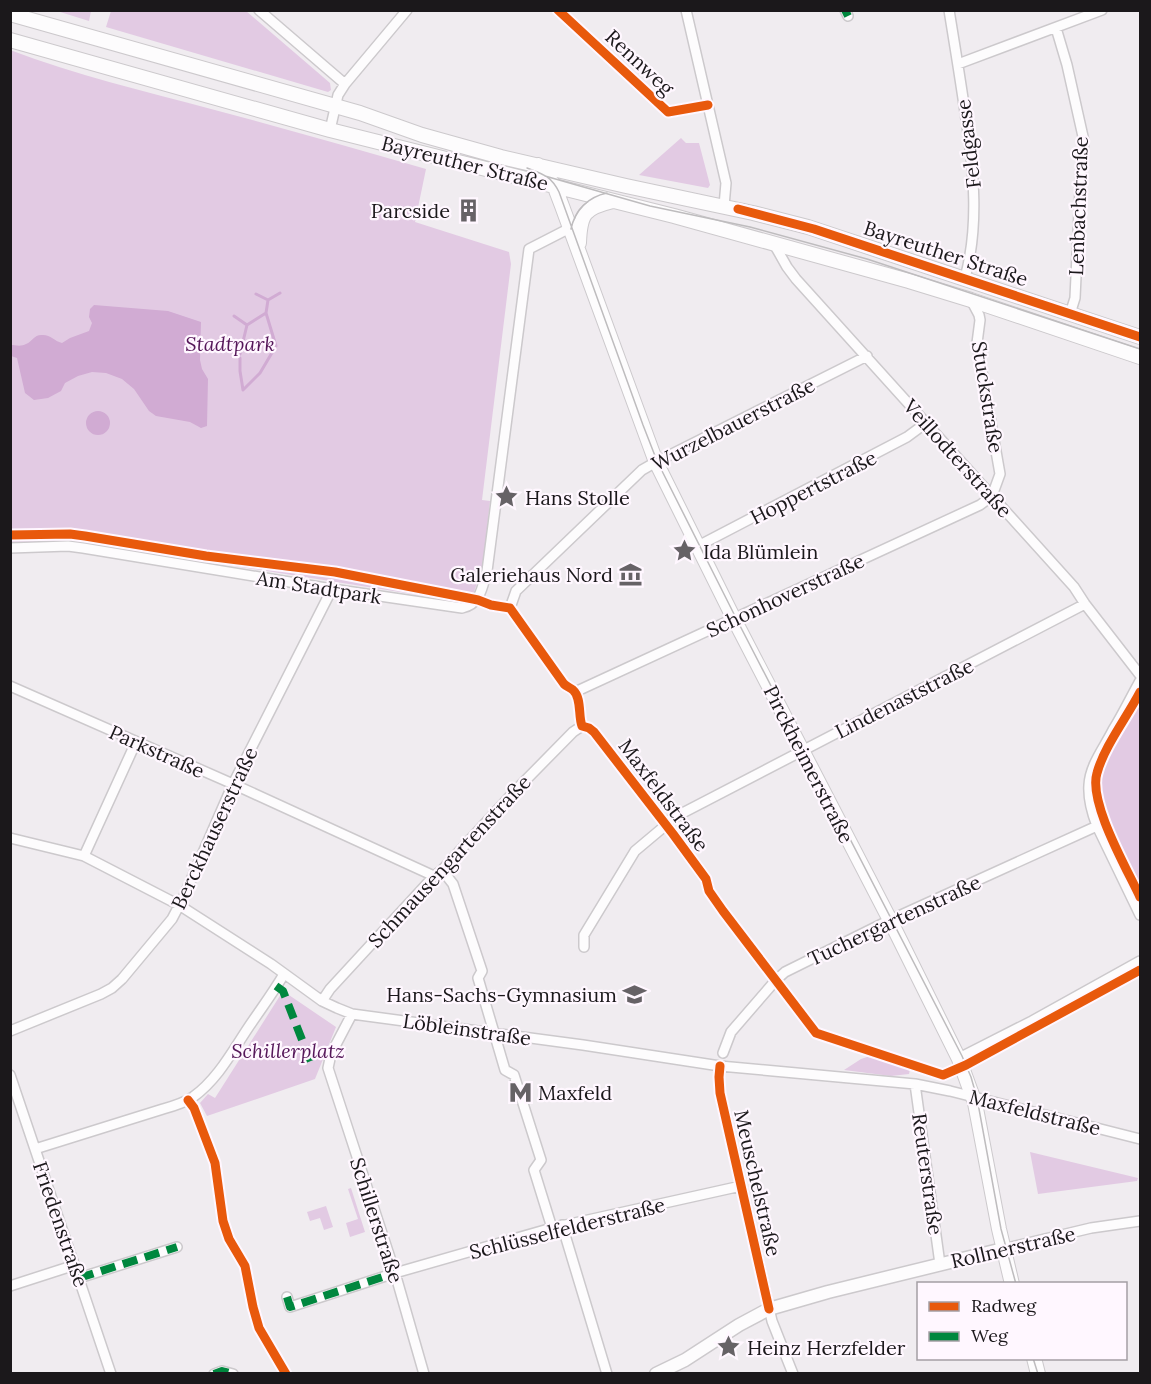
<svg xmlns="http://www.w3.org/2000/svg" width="1151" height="1384" font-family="Lora,serif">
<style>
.green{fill:#e2cae3}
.water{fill:#d1abd3}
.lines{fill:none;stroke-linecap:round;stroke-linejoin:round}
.stream{stroke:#d1abd3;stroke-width:3}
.minor-casing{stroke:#ccc9cc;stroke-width:12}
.tertiary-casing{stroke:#ccc9cc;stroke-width:15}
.secondary-casing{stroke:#ccc9cc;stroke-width:16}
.minor{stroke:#fdfcfd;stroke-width:9}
.tertiary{stroke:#fdfcfd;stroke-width:12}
.secondary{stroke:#fdfcfd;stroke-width:14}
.tram{stroke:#bebcbe;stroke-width:1.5}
.quiet{stroke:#00873e;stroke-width:8;stroke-dasharray:15 8;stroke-linecap:butt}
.cycleway-casing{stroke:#fff7ff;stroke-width:13}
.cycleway{stroke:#e8590c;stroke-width:9}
.labels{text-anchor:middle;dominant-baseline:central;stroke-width:4.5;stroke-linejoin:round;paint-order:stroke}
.street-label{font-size:20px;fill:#1b181b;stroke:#fff7ff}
.poi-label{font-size:20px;fill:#1b181b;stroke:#fff7ff;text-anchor:start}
.park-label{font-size:20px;font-style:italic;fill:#551659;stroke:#fff7ff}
</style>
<rect width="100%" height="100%" fill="#f0ecf0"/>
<path class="green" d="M57,11H91L89,21Z
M111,11H246L330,83L331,90L328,92L106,27Z
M10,50C76,75 144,91 211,109C283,128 355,149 426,169L415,222L509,252L511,264L482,500L490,501L483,565L473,595L463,602L88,543L11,546Z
M681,138L686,143H699L710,185L708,188L639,175Z
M1140,703V889L1123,855L1101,796L1099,775L1109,753Z
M283,991L336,1027L315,1079L207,1116L200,1103L208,1094L215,1098Z
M873,1055L910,1069L909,1074L891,1076L844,1070L861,1059Z
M1030,1152L1138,1178L1137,1181L1038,1194Z
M351,1188L365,1232L350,1237L346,1223L358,1219L348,1189Z
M326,1206L333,1227L324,1230L320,1218L310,1221L307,1212Z"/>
<path class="water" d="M94,305L168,311L201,322L200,360L202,369L208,379L207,426L201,428L190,422L156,416L149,411L134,389L122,379L106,373L92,372L78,376L65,383L61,391L48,398L34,400L25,393L17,358L11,356V345C15,345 21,347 26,344C33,341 34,334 43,335C51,335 54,341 62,343L70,338L89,331L92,323L89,317L90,309Z
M86 423a12 12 0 1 1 24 0a12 12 0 1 1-24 0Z"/>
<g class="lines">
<path class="stream" d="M256,294L268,300
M268,300L280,293
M234,316L247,325
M240,354L247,325L266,313
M240,358V371L243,390L260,373L276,346L266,313L268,300"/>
<defs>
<path id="minor" d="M259,10L345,84
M558,10L668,112L708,105
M686,10L726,183L724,206
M845,10L848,16
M949,10C955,47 961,83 966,119C974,173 979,226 965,278
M1056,28L1067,65L1084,141L1081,168L1075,298L1070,314
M958,64L1102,10
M330,130L338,95L345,84L407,10
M774,244L787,267L796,279L1074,587L1085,604L1140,675
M971,300L979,315L980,320L977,343L1000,474L992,496
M698,546L907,437L926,423
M10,548L68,546L83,548L332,589L462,608C481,604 482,587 487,571L529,249L570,228
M478,600L491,605L510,608L564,684C567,687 571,688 573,690C582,698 578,716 582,726L589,728L594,732L673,834L706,879L709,891L723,911L816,1033
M510,608L516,591L642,470L656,462L867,356
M1140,681C1131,697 1123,714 1113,730C1104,748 1090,765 1089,785C1088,800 1092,813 1097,826L1140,915
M10,686L233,784L434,876
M575,692L980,505L992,496
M10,838L84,856L179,905L271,964L322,1001L337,1008L352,1014L583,1045L720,1066L915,1084L950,1091L1140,1139
M84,856L136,742
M442,870L453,884L482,971L478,978L505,1070L514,1075L541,1160L534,1170L552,1228
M584,947V935L635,851L666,825L671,819L1085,604
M322,1001L330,989L434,876L442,870L513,793L573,732L582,726
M352,1014L331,1054L328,1068L395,1273L424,1374
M10,1031L101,994L112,988L122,979L172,919L184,896L233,784L332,589
M723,1053L731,1032L776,980L785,972L890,920L1097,826
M959,1058L1032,1021L1140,961
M720,1066L719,1077L720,1093L772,1321L793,1374
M10,1075L111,1374
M915,1084L940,1264
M35,1149L163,1109C174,1106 184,1103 193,1097C217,1080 232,1052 248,1028C260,1010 273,993 284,974
M562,1225L607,1374
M1003,1249L1091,1228L1140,1221
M79,1278L177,1247
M10,1286L75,1265
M287,1297L290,1307L395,1273L552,1228L741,1186
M214,1374L222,1371L233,1374"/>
<path id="tertiary" d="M656,1374L685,1360L739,1325L769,1309L828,1292L1003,1249"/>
<path id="secondary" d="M10,14L360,113L422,135L501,157L626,186L753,213L808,227L1140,337
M10,40L330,130L674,216L909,281L971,300L1140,357
M538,165L554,185L562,206L656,462L734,619L890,920L959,1059L975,1103L999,1229L1012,1284
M579,243C580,214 584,208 613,201
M1034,1358L1038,1374"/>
</defs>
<use href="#minor" class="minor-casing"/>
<use href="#tertiary" class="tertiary-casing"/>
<use href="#secondary" class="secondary-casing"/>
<use href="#minor" class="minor"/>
<use href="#tertiary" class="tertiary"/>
<use href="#secondary" class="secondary"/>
<path class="tram" d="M527,168C543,174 551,176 559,192L643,425L657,461L736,618L962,1056L971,1077L977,1098L1001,1229L1016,1284
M545,176L650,206L750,227L867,259L1140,349
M571,229C575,210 588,197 607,193
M1033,1358L1038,1374"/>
<path class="quiet" d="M845,10L848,16
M276,986L283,991L313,1068
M79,1278L177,1247
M287,1297L290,1307L395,1273
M214,1374L222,1371L233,1374"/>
<defs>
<path id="cycleway" d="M558,10L668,112L708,105
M738,209L814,229L1140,337
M10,535L70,534L85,536L206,556L335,572L468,598L478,600L491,605L510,608L564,684C567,687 571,688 573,690C582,698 578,716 582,726L589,728L594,732L673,834L706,879L709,891L723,911L816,1033L943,1075L966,1065L1140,970
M1140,692C1127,717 1104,747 1097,773C1088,802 1127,869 1140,897
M720,1066L719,1077L720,1093L769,1309
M188,1100L194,1108L215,1163L223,1221L229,1239L245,1266L253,1307L259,1328L286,1374"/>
</defs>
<use href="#cycleway" class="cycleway-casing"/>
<use href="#cycleway" class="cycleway"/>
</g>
<defs>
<symbol id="building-bare" viewBox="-9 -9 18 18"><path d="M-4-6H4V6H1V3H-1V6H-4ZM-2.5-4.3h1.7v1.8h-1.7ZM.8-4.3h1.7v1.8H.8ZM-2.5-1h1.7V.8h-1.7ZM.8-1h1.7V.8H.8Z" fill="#666266" stroke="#fff7ff" stroke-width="2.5" paint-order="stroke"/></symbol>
<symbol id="sight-bare" viewBox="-9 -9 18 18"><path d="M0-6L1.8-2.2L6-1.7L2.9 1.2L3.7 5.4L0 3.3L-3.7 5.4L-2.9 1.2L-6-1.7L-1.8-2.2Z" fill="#666266" stroke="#fff7ff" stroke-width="2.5" paint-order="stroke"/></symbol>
<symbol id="museum-bare" viewBox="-9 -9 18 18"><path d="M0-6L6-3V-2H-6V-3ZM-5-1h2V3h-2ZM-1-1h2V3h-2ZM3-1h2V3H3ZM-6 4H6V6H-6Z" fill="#666266" stroke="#fff7ff" stroke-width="2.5" paint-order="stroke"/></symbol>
<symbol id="school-bare" viewBox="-9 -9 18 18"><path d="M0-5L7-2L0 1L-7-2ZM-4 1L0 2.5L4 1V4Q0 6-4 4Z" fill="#666266" stroke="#fff7ff" stroke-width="2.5" paint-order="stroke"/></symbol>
<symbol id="metro-bare" viewBox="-9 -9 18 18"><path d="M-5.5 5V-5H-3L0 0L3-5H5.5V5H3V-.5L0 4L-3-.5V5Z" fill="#666266" stroke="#fff7ff" stroke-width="2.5" paint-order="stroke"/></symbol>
</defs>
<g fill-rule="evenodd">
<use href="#building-bare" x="452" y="194" width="33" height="33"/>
<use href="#sight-bare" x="490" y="480" width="33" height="33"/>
<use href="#sight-bare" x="668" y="534" width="33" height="33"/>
<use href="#museum-bare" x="614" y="558" width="33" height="33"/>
<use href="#school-bare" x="618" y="978" width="33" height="33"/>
<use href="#metro-bare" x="504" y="1076" width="33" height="33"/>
<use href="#sight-bare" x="712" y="1330" width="33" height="33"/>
</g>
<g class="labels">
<g class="street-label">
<text transform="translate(640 62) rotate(43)">Rennweg</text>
<text transform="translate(968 144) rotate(-97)">Feldgasse</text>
<text transform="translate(465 163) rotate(14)">Bayreuther Straße</text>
<text transform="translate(1078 206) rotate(-88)">Lenbachstraße</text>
<text transform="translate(946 253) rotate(18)">Bayreuther Straße</text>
<text transform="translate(988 397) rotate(81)">Stuckstraße</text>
<text transform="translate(733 424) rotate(-27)">Wurzelbauerstraße</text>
<text transform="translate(958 458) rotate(48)">Veillodterstraße</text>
<text transform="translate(813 487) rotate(-27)">Hoppertstraße</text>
<text transform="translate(319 587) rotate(9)">Am Stadtpark</text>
<text transform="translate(785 595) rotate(-25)">Schonhoverstraße</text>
<text transform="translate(904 698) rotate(-27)">Lindenaststraße</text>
<text transform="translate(157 751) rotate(24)">Parkstraße</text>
<text transform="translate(809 764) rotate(63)">Pirckheimerstraße</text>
<text transform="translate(664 795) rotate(53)">Maxfeldstraße</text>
<text transform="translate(214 828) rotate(-65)">Berckhauserstraße</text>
<text transform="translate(449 861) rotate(-47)">Schmausengartenstraße</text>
<text transform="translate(894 920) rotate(-25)">Tuchergartenstraße</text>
<text transform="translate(467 1029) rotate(8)">Löbleinstraße</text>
<text transform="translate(1035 1112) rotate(14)">Maxfeldstraße</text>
<text transform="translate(928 1174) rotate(82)">Reuterstraße</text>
<text transform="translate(758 1183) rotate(77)">Meuschelstraße</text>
<text transform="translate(377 1220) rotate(72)">Schillerstraße</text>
<text transform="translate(61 1224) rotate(71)">Friedenstraße</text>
<text transform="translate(567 1228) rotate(-14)">Schlüsselfelderstraße</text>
<text transform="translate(1013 1247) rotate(-13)">Rollnerstraße</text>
</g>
<g class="poi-label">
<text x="450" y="210" text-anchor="end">Parcside</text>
<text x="525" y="497">Hans Stolle</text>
<text x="703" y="551">Ida Blümlein</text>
<text x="613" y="574" text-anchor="end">Galeriehaus Nord</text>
<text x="617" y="994" text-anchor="end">Hans-Sachs-Gymnasium</text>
<text x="538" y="1092">Maxfeld</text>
<text x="747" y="1347">Heinz Herzfelder</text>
</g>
<g class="park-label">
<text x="230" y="343">Stadtpark</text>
<text x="288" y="1050">Schillerplatz</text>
</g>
</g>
<rect width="1151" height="1384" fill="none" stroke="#1b181b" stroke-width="24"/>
<rect x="917" y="1282" width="210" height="78" fill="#fff7ff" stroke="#a49ea4" stroke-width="1.5"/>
<rect x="929" y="1302" width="30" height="9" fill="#e8590c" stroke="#a49ea4" stroke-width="1.5"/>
<text x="971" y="1312" font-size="18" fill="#1b181b">Radweg</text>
<rect x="929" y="1332" width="30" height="9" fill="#00873e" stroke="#a49ea4" stroke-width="1.5"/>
<text x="971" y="1342" font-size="18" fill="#1b181b">Weg</text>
</svg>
